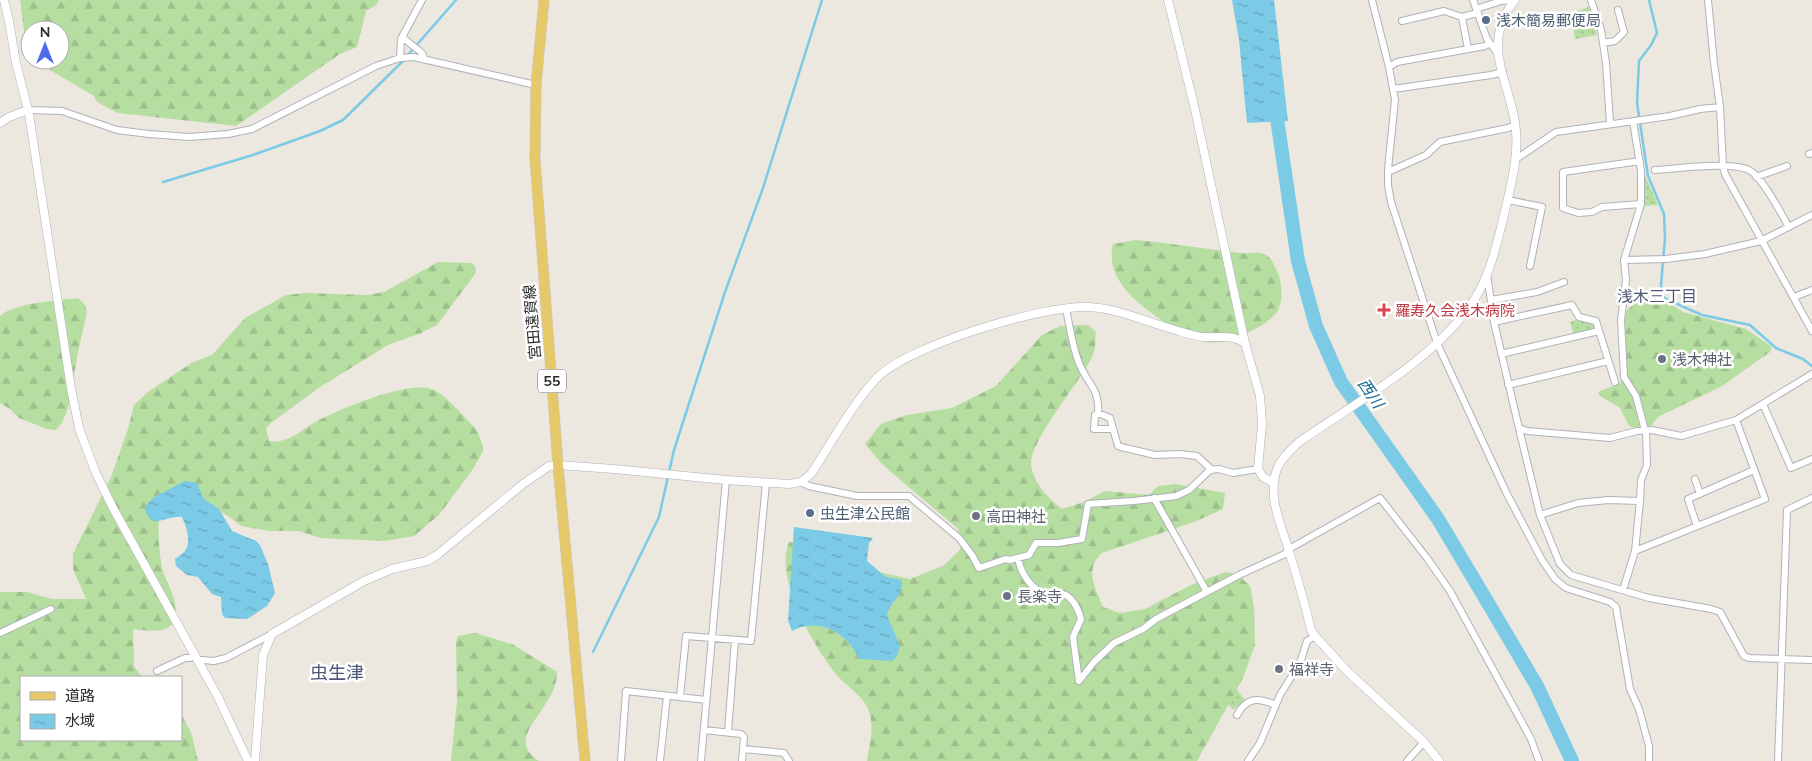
<svg xmlns="http://www.w3.org/2000/svg" width="1812" height="761" font-family="Mulish,'Noto Sans JP',sans-serif">
<style>
.grass{fill:url(#grass-dots)}
.forest{fill:url(#forest-firs)}
.water{fill:url(#water-ripples)}
.lines{fill:none;stroke-linecap:round;stroke-linejoin:round}
.stream{stroke:#7bcae6;stroke-width:2.5}
.river{stroke:#7bcae6;stroke-width:14}
.minor-casing{stroke:#b0b2bb;stroke-width:8}
.tertiary-casing{stroke:#b0b2bb;stroke-width:9}
.primary-casing{stroke:#c8c8c8;stroke-width:11}
.minor{stroke:#fff;stroke-width:6}
.tertiary{stroke:#fff;stroke-width:8}
.primary{stroke:#e6c86b;stroke-width:10}
.service-dot{fill:#5c6f8a;stroke:#fff;stroke-width:2}
.health-dot{fill:#e0444e;stroke:#fff;stroke-width:2}
.worship-dot{fill:#6b7280;stroke:#fff;stroke-width:2}
.labels{text-anchor:middle;dominant-baseline:central;stroke-width:5;stroke-linejoin:round;paint-order:stroke}
.shield{fill:#fff;stroke:#6b6b6b;stroke-width:1}
.shield-label{font-size:14px;font-weight:bold;fill:#2c2c2c}
.service-label{font-size:15px;fill:#4e5e75;stroke:#fff;text-anchor:start}
.health-label{font-size:15px;fill:#be3a42;stroke:#fff;text-anchor:start}
.street-label{font-size:15px;fill:#2c2c2c;stroke:#fff}
.worship-label{font-size:15px;fill:#5b616d;stroke:#fff;text-anchor:start}
.neighbourhood-label{font-size:16px;fill:#4f5779;stroke:#fff}
.water-label{font-size:16px;font-style:italic;fill:#186a94;stroke:#fff}
.quarter-label{font-size:18px;fill:#4f5779;stroke:#fff}
</style>
<defs>
<pattern id="grass-dots" width="8" height="8" patternUnits="userSpaceOnUse" patternTransform="scale(1.25)"><rect width="8" height="8" fill="#b6dea1"/><path d="M2 2h.1M6 6h.1" fill="none" stroke="#9dbf8b" stroke-width="1.8" stroke-linecap="round"/></pattern>
<pattern id="forest-firs" width="22" height="20" patternUnits="userSpaceOnUse" patternTransform="scale(1.25)"><rect width="22" height="20" fill="#b6dea1"/><path d="M5 1l3.5 6h-7zM16 11l3.5 6h-7z" fill="#9dbf8b"/></pattern>
<pattern id="water-ripples" width="26" height="14" patternUnits="userSpaceOnUse" patternTransform="scale(1.25)"><rect width="26" height="14" fill="#7bcae6"/><path d="M2 4q2-2 4 0t4 0M15 11q2-2 4 0t4 0" fill="none" stroke="#65a4bb"/></pattern>
</defs>
<rect width="100%" height="100%" fill="#ece7df"/>
<path class="grass" d="M1589,7L1597,35L1575,39L1571,13Z
M1644,173L1658,205L1643,206Z
M1576,320L1594,325L1595,330L1574,335L1570,322Z
M1231,682L1245,700L1233,710L1219,693Z"/>
<path class="forest" d="M20,0H379L376,5L366,11L357,47L340,54L236,126L118,113L97,102L94,96L50,70L40,60H60V30H30V50L26,47Z
M1136,240C1171,243 1206,249 1241,253C1248,254 1258,251 1264,254C1271,256 1274,265 1277,271C1282,282 1284,301 1277,312C1266,327 1225,346 1206,342C1182,338 1160,319 1141,305C1122,289 1107,269 1113,244Z
M438,262L472,263L476,268L475,274L437,325L421,333L388,345L320,387L271,423L266,428L269,441C289,444 301,430 317,421C341,409 406,381 431,389C445,393 464,417 474,427L478,433L483,446V451L473,469L439,515L414,536L384,541L320,538L299,531H269L241,526L230,517L207,505L161,502C157,524 158,545 162,568C164,576 169,585 172,593C185,631 163,634 133,629L134,666L142,677H21V740H181V714L191,732L198,761H0V592H27L52,599H86L73,569V554L111,477L128,429L134,405L148,392L193,362L212,355L245,318L286,295L305,293L368,295L384,292Z
M78,298L85,305L87,312L78,352L68,408L62,423L56,430L47,429L19,418L10,409L0,403V316C13,303 60,300 78,298Z
M1653,298L1662,299L1683,312L1746,329L1772,347L1770,352L1722,386L1658,417L1651,426L1635,428L1629,426L1620,408L1600,396L1598,392L1620,383L1627,373L1625,321L1627,310L1636,303Z
M1088,325L1096,332C1095,338 1096,346 1094,352C1084,380 1023,445 1032,470C1037,487 1049,499 1062,509L1084,502L1105,491L1149,495L1158,486L1176,484L1225,493L1223,509L1194,522L1102,553C1084,570 1095,587 1103,607L1120,613L1145,609L1191,585L1225,572L1237,574L1250,586L1254,607L1255,645L1243,678L1197,761H867C869,746 874,730 870,715C866,696 845,686 834,672C812,642 774,579 789,542L800,544L869,570L910,579L943,566L959,551L963,540L957,528L884,466L865,444L881,424L907,415L952,408L996,386L1042,335L1060,326Z
M475,633L512,644L557,672C557,686 550,697 543,708C531,726 513,744 539,761H451L457,701L456,641L458,636Z"/>
<path class="water" d="M1232,0H1274L1288,121L1247,123L1239,40Z
M185,481L197,483L203,498L219,509L232,531L256,541L260,545L268,564L275,593L267,606L247,619L225,618L222,614L221,597L212,594L198,577L187,575L176,566L175,559C177,557 180,556 182,554C193,545 187,528 182,517C168,514 149,533 145,507L154,497Z
M794,527L873,538L869,543L867,561L886,577L902,580C902,600 889,602 887,615L900,646L897,656L892,661L859,659C848,633 819,616 792,631L788,620Z"/>
<g class="lines">
<path class="stream" d="M1649,0L1657,33L1651,45L1639,61L1637,103L1648,176L1664,214L1665,238L1661,285L1662,295L1666,299L1702,315L1750,325L1776,348L1803,359L1812,366
M407,56L456,0
M163,182L253,155L320,131L343,120L404,60
M593,652L659,517L674,450L725,292L763,188L822,0"/>
<path class="river" d="M1275,105L1298,261L1316,326L1341,382L1438,519L1491,608L1537,686L1572,761"/>
<defs>
<path id="minor" d="M1372,0L1389,67L1395,100L1388,169V185L1391,202L1437,343L1507,494L1542,560L1555,579L1566,588L1610,602L1616,607L1630,689L1639,709L1649,746V761
M1473,0L1487,39L1498,54
M1591,0L1601,30L1606,63L1610,123
M1708,0L1714,63L1720,107L1723,166L1725,174L1812,331
M1476,9L1501,1L1514,0
M1462,17L1468,49
M1402,21L1444,11L1462,17L1478,13
M402,37L422,53L425,60
M1603,43L1615,41L1624,32L1618,10
M400,58L401,39L422,0
M1389,67L1397,62L1485,46L1490,43
M1393,89L1491,75L1503,72
M28,110L62,111L117,130L149,134L189,137L228,134L252,129L376,66L400,58L414,57L536,85
M1633,121L1641,171V204L1624,260L1626,280L1621,320L1624,377L1636,396L1645,431
M1809,154L1812,153
M1516,159L1556,132L1670,116L1700,109L1720,107
M1640,161L1563,172V208L1578,213L1592,212L1602,207L1641,204
M1655,170C1676,169 1737,160 1752,172C1765,182 1780,212 1789,227
M1388,172L1426,155L1440,142L1508,128L1515,125
M1756,177L1787,166
M1508,200L1542,207L1530,266
M1624,260L1666,259L1705,254L1761,241L1812,215
M1487,275L1494,322L1522,441L1540,515L1560,564L1571,575L1649,598L1711,609L1720,612L1744,656L1749,658L1812,660
M1794,297L1812,290
M1491,300L1537,292L1564,282
M1066,309C1070,327 1072,346 1079,363C1087,384 1100,388 1098,413
M1494,322L1572,305L1579,317L1596,321L1615,382
M1501,354L1599,331
M1508,385L1608,361
M1763,404L1791,468L1812,459
M1519,428L1527,431L1610,438L1637,431L1652,430L1681,436L1736,420L1812,374
M1113,429H1094L1095,415L1098,413L1110,418L1118,446L1121,447L1155,455L1180,454L1197,456L1212,470
M1695,479L1700,494
M801,482L809,486L857,496H909L959,538L972,555L979,568L1006,559L1010,560L1029,555L1036,543H1058L1082,539L1088,504L1134,501L1176,496L1189,490L1210,470L1219,469L1233,473L1258,469
M1154,498L1207,592
M1640,501L1641,480L1647,465L1646,431
M1540,515L1578,503L1608,500L1640,501L1635,551L1623,590
M1697,526L1688,499L1754,470
M1635,551L1765,499L1736,420
M1018,558C1021,575 1031,587 1045,595C1049,595 1053,593 1058,593C1071,593 1078,608 1081,619L1073,637L1079,681
M0,633L51,609
M202,660L214,661L226,658L272,634
M157,671L185,658H190
M1079,681L1094,662L1114,643L1143,629L1156,619L1239,575L1285,554L1289,549L1380,498L1427,558L1450,591L1531,739L1539,761
M680,697L686,636L751,641L766,483
M1237,715C1247,696 1259,698 1276,705
M704,730L741,734L744,737L742,761
M728,732L735,640
M743,749L784,753L789,761
M621,761L626,691L706,700
M660,761L667,696
M701,761L726,480
M1248,761L1260,743L1280,695L1300,663L1307,641L1315,636
M1407,761L1424,742
M1778,761L1787,510L1812,498"/>
<path id="tertiary" d="M4,0L9,21L16,63L29,114L71,388L79,428L95,471L113,508L218,697L248,761
M1168,0L1194,105L1245,343L1260,396L1262,424L1258,469L1263,477L1274,483
M0,123L9,117L28,110
M255,761L263,655L272,634L364,581L392,569L427,561L437,555L523,484L549,466L558,465L614,469L726,480L789,484L801,482L811,474C831,444 851,406 875,380C905,346 1043,305 1088,307C1116,308 1145,321 1172,329C1183,332 1195,337 1205,337C1220,338 1232,334 1245,343
M1439,761L1424,742L1348,672L1315,636L1311,630C1305,603 1297,577 1289,551C1281,524 1267,497 1277,469C1281,458 1291,450 1299,442C1355,403 1437,358 1474,300C1490,275 1497,244 1504,215C1511,185 1520,154 1515,122C1507,76 1481,43 1515,0"/>
<path id="primary" d="M544,0L536,85L535,159L558,465L585,761"/>
</defs>
<use href="#minor" class="minor-casing"/>
<use href="#tertiary" class="tertiary-casing"/>
<use href="#primary" class="primary-casing"/>
<use href="#minor" class="minor"/>
<use href="#tertiary" class="tertiary"/>
<use href="#primary" class="primary"/>
</g>
<g class="service-dot">
<circle cx="1486" cy="20" r="5"/>
<circle cx="810" cy="513" r="5"/>
</g>
<path class="health-dot" d="M1381.5 302.5h5v5h5v5h-5v5h-5v-5h-5v-5h5z"/>
<g class="worship-dot">
<circle cx="1662" cy="359" r="5"/>
<circle cx="976" cy="516" r="5"/>
<circle cx="1007" cy="596" r="5"/>
<circle cx="1279" cy="669" r="5"/>
</g>
<g class="labels">
<rect class="shield" x="538" y="369.5" width="28" height="23" rx="4"/>
<g class="shield-label">
<text x="552" y="381">55</text>
</g>
<g class="service-label">
<text x="1496" y="20">浅木簡易郵便局</text>
<text x="820" y="513">虫生津公民館</text>
</g>
<g class="health-label">
<text x="1395" y="310">羅寿久会浅木病院</text>
</g>
<g class="street-label">
<text transform="translate(532 322) rotate(-95)">宮田遠賀線</text>
</g>
<g class="worship-label">
<text x="1672" y="359">浅木神社</text>
<text x="986" y="516">高田神社</text>
<text x="1017" y="596">長楽寺</text>
<text x="1289" y="669">福祥寺</text>
</g>
<g class="neighbourhood-label">
<text x="1657" y="296">浅木三丁目</text>
</g>
<g class="water-label">
<text transform="translate(1371 393) rotate(55)">西川</text>
</g>
<g class="quarter-label">
<text x="337" y="672">虫生津</text>
</g>
</g>
<rect x="20" y="676" width="162" height="65" fill="#ffffff" stroke="#ababab"/>
<rect x="30" y="692" width="25" height="8" fill="#e6c86b" stroke="#ababab"/>
<text x="65" y="701" font-size="15" fill="#2c2c2c">道路</text>
<rect x="30" y="714" width="25" height="15" fill="url(#water-ripples)" stroke="#ababab"/>
<text x="65" y="726" font-size="15" fill="#2c2c2c">水域</text>
<g transform="translate(45 45)"><circle r="24" fill="#ffffff" stroke="#ababab"/>
<path d="M0-4L9 19L0 12L-9 19Z" fill="#4d6cec"/>
<text y="-8" font-size="14" font-weight="bold" text-anchor="middle" fill="#2c2c2c">N</text>
</g>
</svg>
